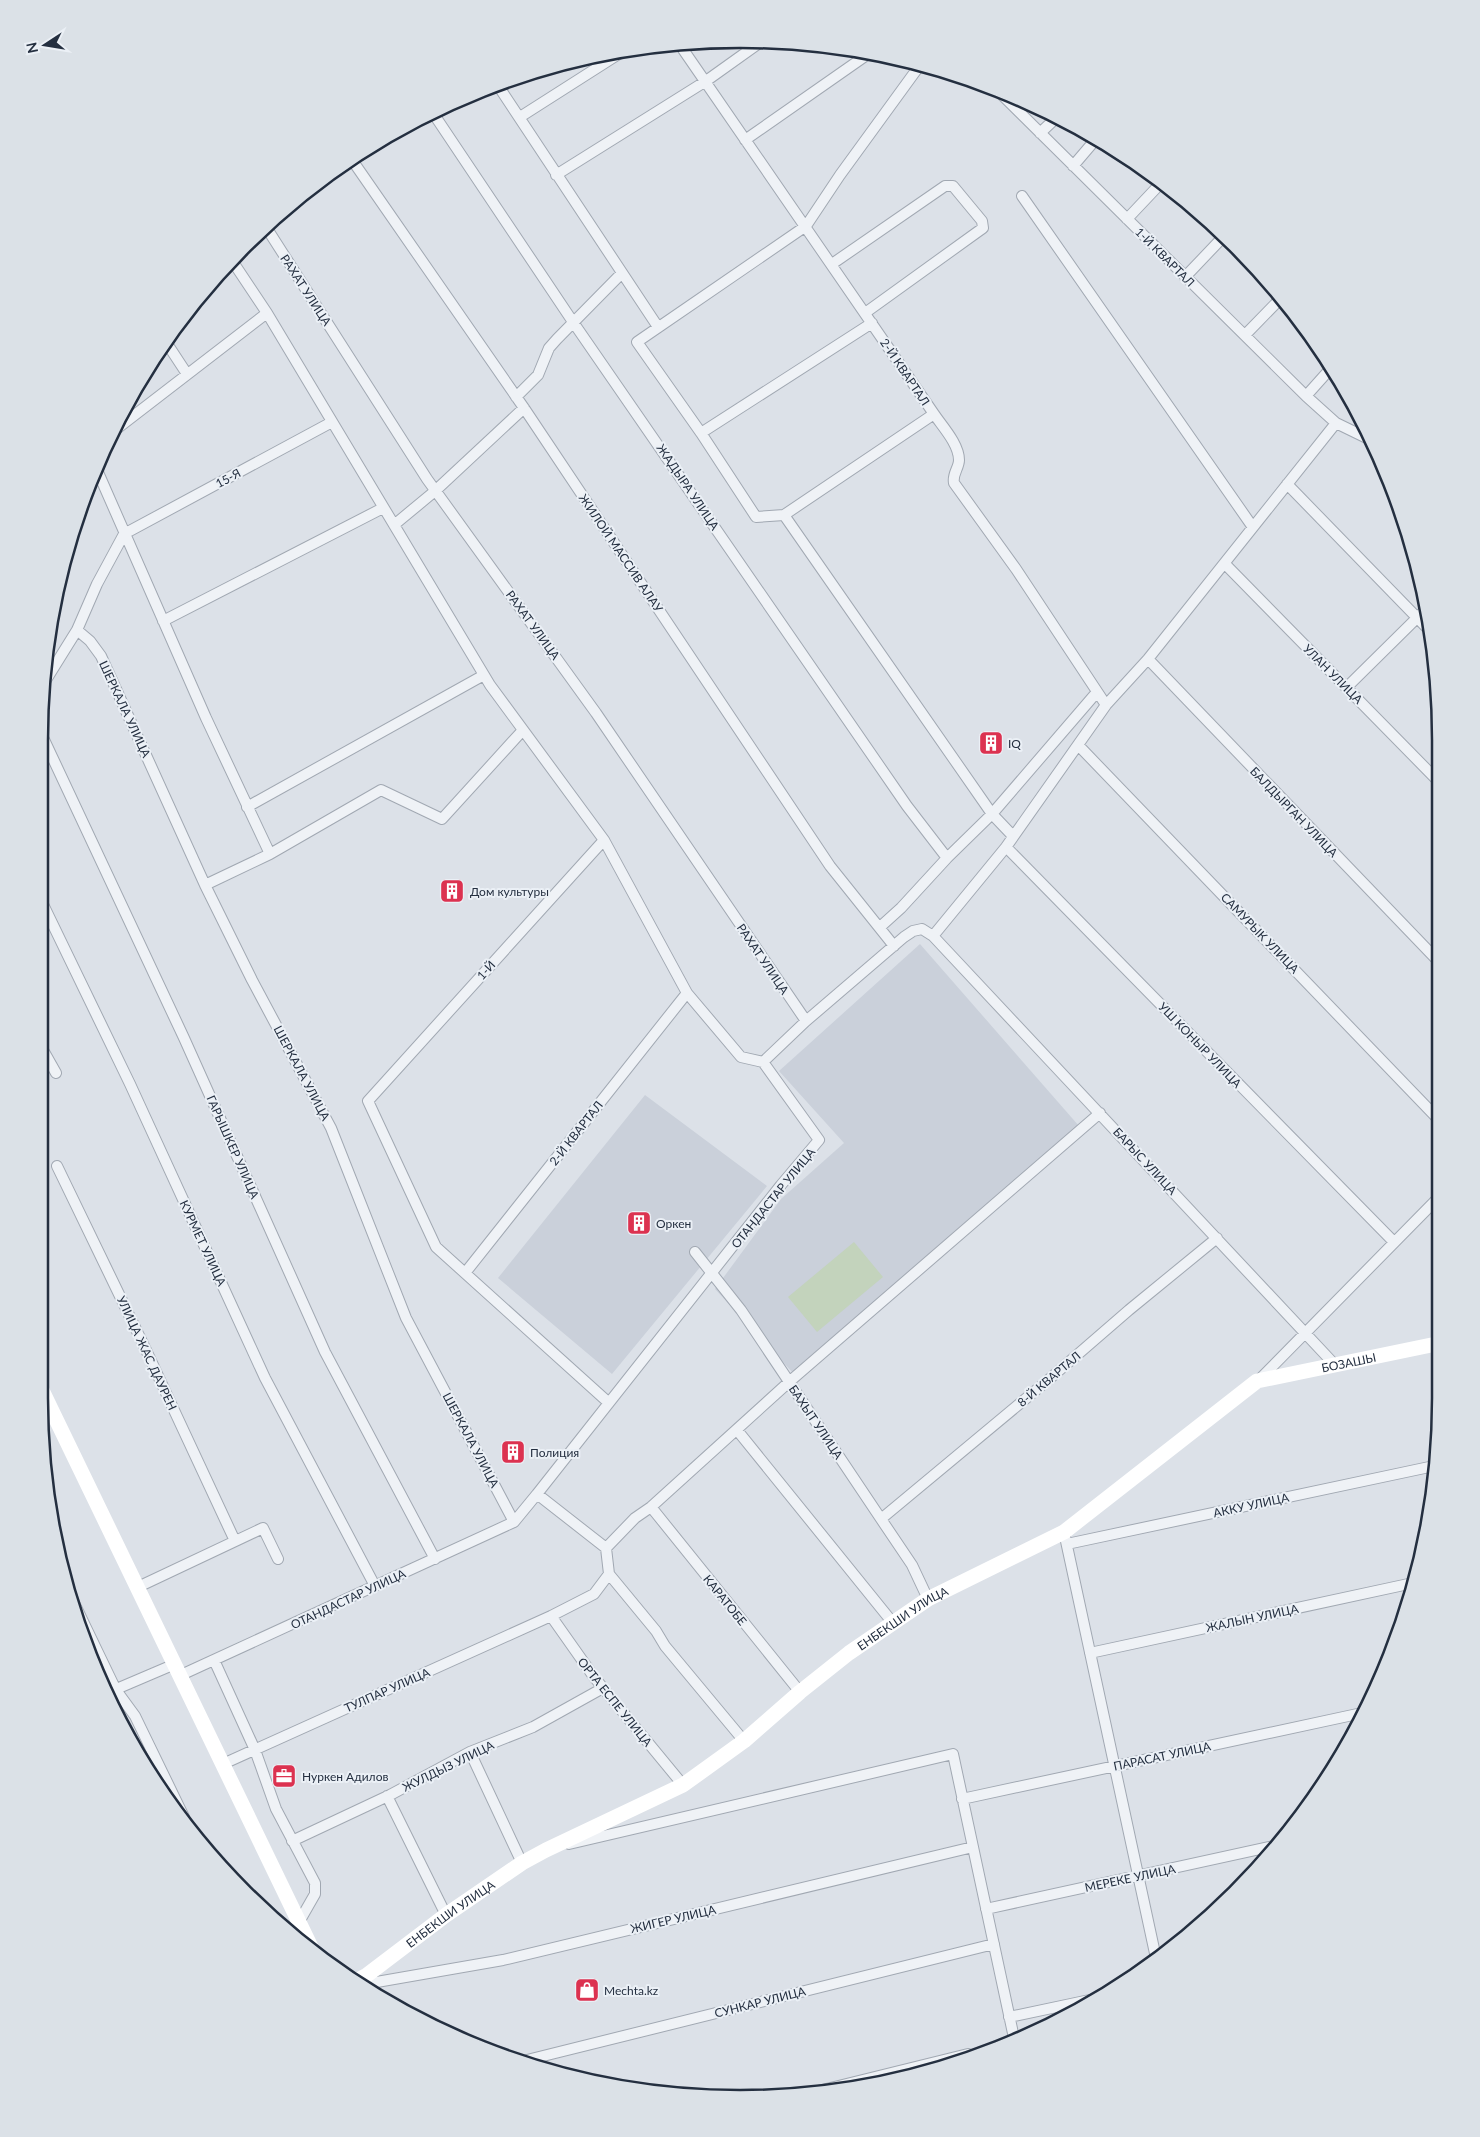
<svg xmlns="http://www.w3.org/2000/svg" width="1480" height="2137" font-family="Lato,sans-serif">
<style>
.built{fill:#cad0da}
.green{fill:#c3d3bc}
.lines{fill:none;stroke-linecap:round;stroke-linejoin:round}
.street-casing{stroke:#a1a8b2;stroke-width:12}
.street{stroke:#eff2f6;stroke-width:10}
.secondary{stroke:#fff;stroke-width:15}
.labels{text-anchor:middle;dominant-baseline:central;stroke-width:4;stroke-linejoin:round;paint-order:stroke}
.street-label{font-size:12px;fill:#242f40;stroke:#ebf0f6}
.poi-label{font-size:12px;fill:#242f40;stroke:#ebf0f6;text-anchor:start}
.rim{fill:none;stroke:#242f40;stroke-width:2.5}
</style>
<rect width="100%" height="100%" fill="#dce1e8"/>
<path class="built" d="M920,944L1079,1126L794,1374L715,1289L781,1199L844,1143L779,1071Z
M645,1095L767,1186L612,1374L498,1278Z"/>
<path class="green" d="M854,1242L883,1277L817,1332L788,1297Z"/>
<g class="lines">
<defs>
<path id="street" d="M680,45L934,414C942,426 959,444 959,460C959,468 952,474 954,483L1016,569L1106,705
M920,65L840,175L806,226L637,342L701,433L756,517L784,515L992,814L1012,835
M497,84L658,327
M996,89L1306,396L1336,423L1373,441
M433,113L573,322L907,806L947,858L901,908L880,927
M520,117L625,50
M1040,133L1056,118
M745,140L871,52
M350,157L524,408L830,866L894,946
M1073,166L1096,139
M556,175L706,81L762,41
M1022,196L1252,526
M1127,219L1161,183
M266,227L427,479L596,713L806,1021
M231,259L267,313L490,685L604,840L687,993L741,1057L763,1062
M832,264L945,186H953L982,221L983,228L976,233L865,313
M1185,277L1225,235
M1245,335L1282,297
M166,342L187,374
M1306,396L1331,368
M516,397L538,375L549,348L557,339L621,274
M701,433L872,323
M110,434L267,313
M97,470L206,718L270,854
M1287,484L1431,632
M784,515L934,414
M394,525L435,491L524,408
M124,534L332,422
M1225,564L1441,784
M163,621L383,508
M77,630L90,641L101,656L205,885L252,980L331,1128L406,1318L514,1522
M1148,659L1441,964
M44,683L77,630L97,584L124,534
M1347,687L1428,607
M40,731L184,1038L325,1352L435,1559
M1078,745L1441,1122
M247,807L484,675
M604,840L368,1101L436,1247L609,1403
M1006,847L1394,1242
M947,858L992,814L1097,692
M205,885L270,854L381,790L442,819L523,730
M39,896L130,1084L265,1378L375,1586
M39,1043L56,1073
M57,1166L146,1350L235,1541
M695,1252L741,1310L881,1519L912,1565L928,1599
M465,1273L687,993
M1335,1365L933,936L1006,847L1106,705L1148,659L1336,423
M1258,1381L1441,1195
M737,1430L893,1623
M537,1494L781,1185L819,1140L763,1062L806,1021L904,937L913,931L922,929L933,936
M651,1507L800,1692
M881,1519L1047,1381L1129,1310L1217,1238
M1064,1532L1156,1958
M1067,1544L1434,1466
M606,1548L635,1518L651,1507L789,1382L1100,1113
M609,1574L656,1631L665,1646L744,1741
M64,1582L116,1690L135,1716L184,1817
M138,1587L263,1528L278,1559
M551,1616L594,1677L683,1785
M1090,1653L1413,1583
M214,1660L255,1750L276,1809L315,1883V1894L299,1922
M181,1675L514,1522L537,1494L606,1548L609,1574L594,1594L551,1616L223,1764
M107,1693L175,1664
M470,1752L522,1863
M387,1796L446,1915
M962,1799L1362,1713
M292,1841L390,1795L470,1752L533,1727L603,1688
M569,1844L953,1754L1014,2038
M986,1909L1274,1846
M368,1977L375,1994
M371,1983L503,1960L973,1847
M1009,2017L1099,1998
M527,2060L994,1944
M802,2095L968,2054"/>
</defs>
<use href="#street" class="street-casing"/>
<use href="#street" class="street"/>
<g class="secondary">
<path d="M39,1384L312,1949"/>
<path id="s1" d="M356,1981L367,1975L446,1915L522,1863L546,1850L683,1785L744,1741L800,1692L849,1653L928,1599L1064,1532L1257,1381L1441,1343"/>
</g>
</g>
<defs>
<symbol id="building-square" viewBox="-11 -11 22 22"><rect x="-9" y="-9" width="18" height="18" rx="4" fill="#dc3250" stroke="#ebf0f6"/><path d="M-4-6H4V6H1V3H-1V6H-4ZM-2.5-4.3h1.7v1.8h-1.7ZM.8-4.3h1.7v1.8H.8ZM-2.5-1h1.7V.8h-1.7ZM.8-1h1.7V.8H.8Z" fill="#fff"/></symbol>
<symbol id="office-square" viewBox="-11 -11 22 22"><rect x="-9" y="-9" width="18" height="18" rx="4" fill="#dc3250" stroke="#ebf0f6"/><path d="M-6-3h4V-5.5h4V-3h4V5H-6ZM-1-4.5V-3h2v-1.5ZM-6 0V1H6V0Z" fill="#fff"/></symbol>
<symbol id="shop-square" viewBox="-11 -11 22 22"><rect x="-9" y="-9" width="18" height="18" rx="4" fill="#dc3250" stroke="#ebf0f6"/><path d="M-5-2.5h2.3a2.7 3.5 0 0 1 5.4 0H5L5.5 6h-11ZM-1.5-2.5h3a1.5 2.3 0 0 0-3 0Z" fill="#fff"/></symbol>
</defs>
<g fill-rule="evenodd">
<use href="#building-square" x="977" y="729" width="28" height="28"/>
<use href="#building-square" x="438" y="877" width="28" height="28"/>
<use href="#building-square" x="625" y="1209" width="28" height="28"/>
<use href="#building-square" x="499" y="1438" width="28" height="28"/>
<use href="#office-square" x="270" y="1762" width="28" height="28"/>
<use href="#shop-square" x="573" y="1976" width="28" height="28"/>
</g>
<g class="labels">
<g class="street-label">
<text transform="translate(1165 257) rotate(45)">1-Й КВАРТАЛ</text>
<text transform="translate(306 290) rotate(57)">РАХАТ УЛИЦА</text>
<text transform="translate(905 372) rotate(56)">2-Й КВАРТАЛ</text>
<text transform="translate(228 478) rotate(-28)">15-Я</text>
<text transform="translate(688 487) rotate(56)">ЖАДЫРА УЛИЦА</text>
<text transform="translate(621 553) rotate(56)">ЖИЛОЙ МАССИВ АЛАУ</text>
<text transform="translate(533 625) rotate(54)">РАХАТ УЛИЦА</text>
<text transform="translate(1333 674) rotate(45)">УЛАН УЛИЦА</text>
<text transform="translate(125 709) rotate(65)">ШЕРКАЛА УЛИЦА</text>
<text transform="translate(1294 812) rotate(46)">БАЛДЫРГАН УЛИЦА</text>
<text transform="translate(1260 933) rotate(46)">САМУРЫК УЛИЦА</text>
<text transform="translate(763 959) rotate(56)">РАХАТ УЛИЦА</text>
<text transform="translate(486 970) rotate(-48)">1-Й</text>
<text transform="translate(1200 1045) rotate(46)">УШ КОНЫР УЛИЦА</text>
<text transform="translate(302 1073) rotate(62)">ШЕРКАЛА УЛИЦА</text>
<text transform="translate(576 1133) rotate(-52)">2-Й КВАРТАЛ</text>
<text transform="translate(233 1147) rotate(66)">ГАРЫШКЕР УЛИЦА</text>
<text transform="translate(1145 1161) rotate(47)">БАРЫС УЛИЦА</text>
<text transform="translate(773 1198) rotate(-51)">ОТАНДАСТАР УЛИЦА</text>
<text transform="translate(203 1243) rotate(65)">КУРМЕТ УЛИЦА</text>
<text transform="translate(147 1353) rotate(65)">УЛИЦА ЖАС ДАУРЕН</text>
<text stroke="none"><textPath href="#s1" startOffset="1181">БОЗАШЫ</textPath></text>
<text transform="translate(1049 1379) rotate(-40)">8-Й КВАРТАЛ</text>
<text transform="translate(816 1422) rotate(56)">БАХЫТ УЛИЦА</text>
<text transform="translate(471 1440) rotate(62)">ШЕРКАЛА УЛИЦА</text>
<text transform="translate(1251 1505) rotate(-12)">АККУ УЛИЦА</text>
<text transform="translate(348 1599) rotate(-25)">ОТАНДАСТАР УЛИЦА</text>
<text transform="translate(725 1600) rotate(51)">КАРАТОБЕ</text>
<text stroke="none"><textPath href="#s1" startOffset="659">ЕНБЕКШИ УЛИЦА</textPath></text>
<text transform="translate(1252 1618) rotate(-12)">ЖАЛЫН УЛИЦА</text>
<text transform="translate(387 1690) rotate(-24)">ТУЛПАР УЛИЦА</text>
<text transform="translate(615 1702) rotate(51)">ОРТА ЕСПЕ УЛИЦА</text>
<text transform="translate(1162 1756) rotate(-12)">ПАРАСАТ УЛИЦА</text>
<text transform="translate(448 1766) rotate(-26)">ЖУЛДЫЗ УЛИЦА</text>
<text transform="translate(1130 1878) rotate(-12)">МЕРЕКЕ УЛИЦА</text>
<text stroke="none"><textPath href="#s1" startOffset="116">ЕНБЕКШИ УЛИЦА</textPath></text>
<text transform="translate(673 1919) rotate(-13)">ЖИГЕР УЛИЦА</text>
<text transform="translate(760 2002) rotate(-14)">СУНКАР УЛИЦА</text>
</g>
<g class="poi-label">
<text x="1008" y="743">IQ</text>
<text x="470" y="891">Дом культуры</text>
<text x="656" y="1223">Оркен</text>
<text x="530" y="1452">Полиция</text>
<text x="302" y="1776">Нуркен Адилов</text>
<text x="604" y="1990">Mechta.kz</text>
</g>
</g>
<path d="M0 0H1480V2137H0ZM740 48H740A692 692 0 0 1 1432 740V1398A692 692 0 0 1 740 2090H740A692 692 0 0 1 48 1398V740A692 692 0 0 1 740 48Z" fill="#dbe1e7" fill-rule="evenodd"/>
<path class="rim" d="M740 48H740A692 692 0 0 1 1432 740V1398A692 692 0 0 1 740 2090H740A692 692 0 0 1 48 1398V740A692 692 0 0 1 740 48Z"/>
<g transform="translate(45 45) rotate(258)" stroke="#ebf0f6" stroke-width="4" paint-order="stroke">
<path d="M0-4L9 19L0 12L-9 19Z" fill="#242f40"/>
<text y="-8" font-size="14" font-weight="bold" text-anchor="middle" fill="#242f40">N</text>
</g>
</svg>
